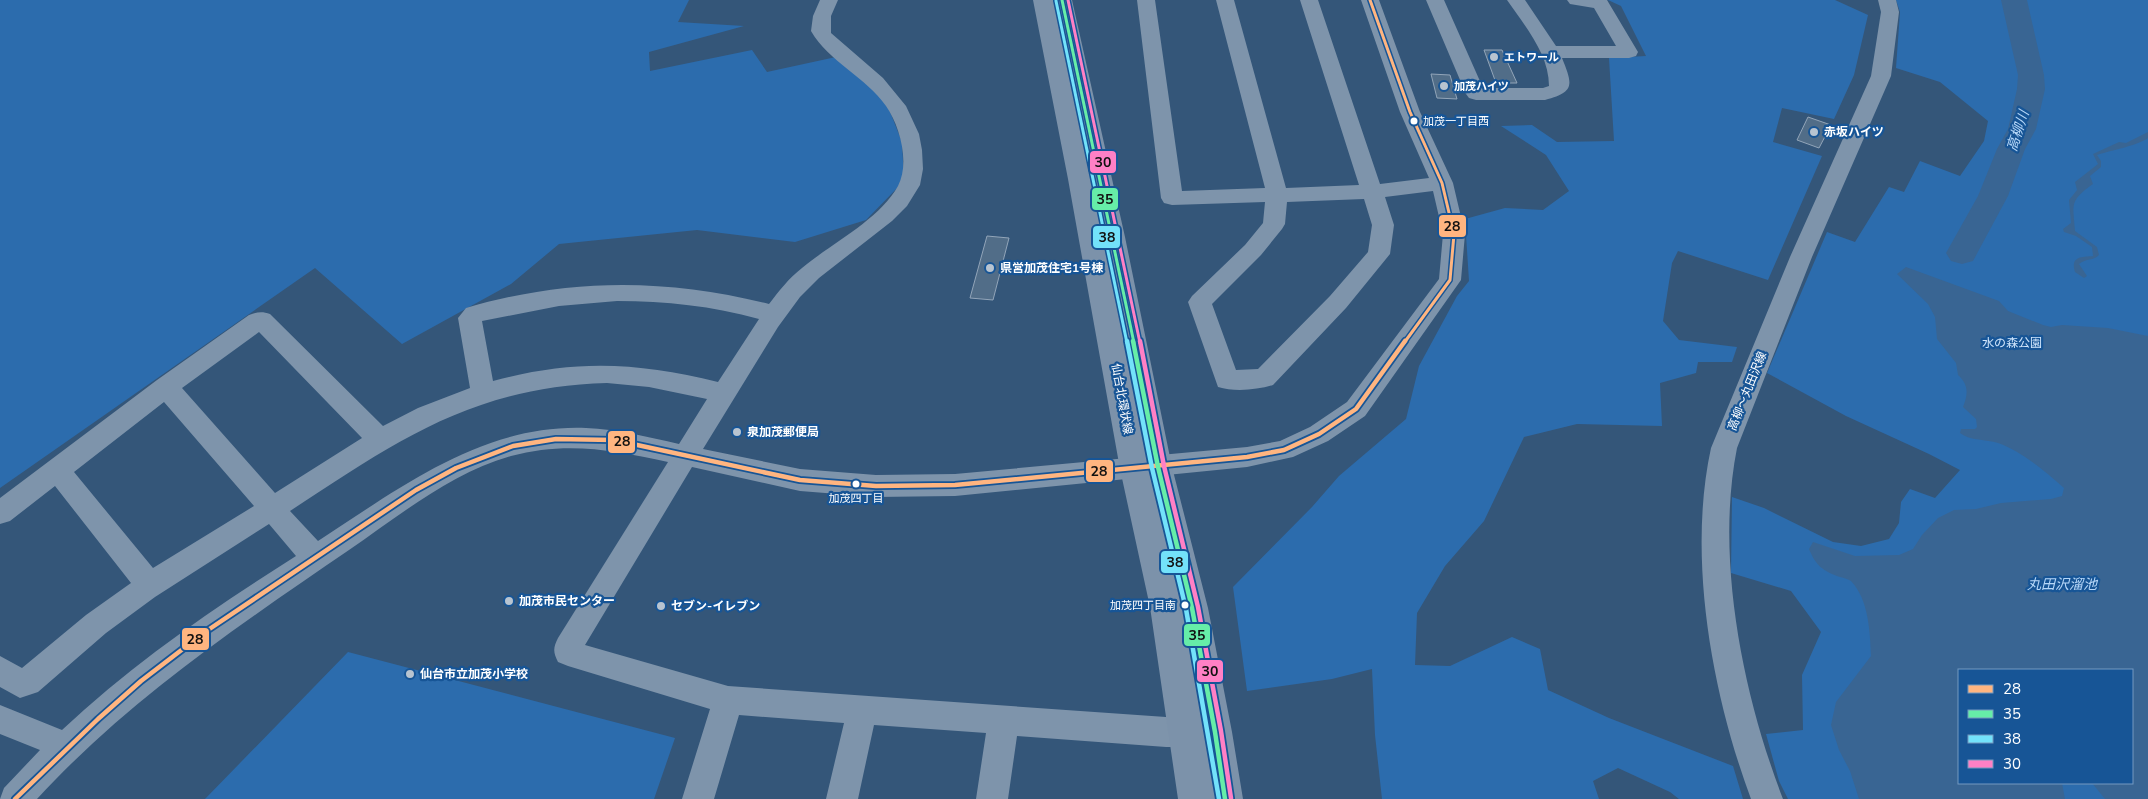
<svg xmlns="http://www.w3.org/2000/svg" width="2148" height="799" font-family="'Nunito Sans','Noto Sans JP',sans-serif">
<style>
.green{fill:#2c6cad;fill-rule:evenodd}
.water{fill:#396593}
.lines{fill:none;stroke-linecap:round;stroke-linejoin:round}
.river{fill:#396593;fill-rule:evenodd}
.building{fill:#516d88;stroke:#92a5b9}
.minor{fill:#7e94ab;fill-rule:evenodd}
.major{fill:#7c92aa;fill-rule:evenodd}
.bus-1-far1-casing{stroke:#175596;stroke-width:6}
.bus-1-casing{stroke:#175596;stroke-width:8}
.bus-2-far1-casing{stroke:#175596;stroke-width:6}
.bus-2-casing{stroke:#175596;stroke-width:8}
.bus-3-far1-casing{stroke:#175596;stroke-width:6}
.bus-3-casing{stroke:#175596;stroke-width:8}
.bus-4-far1-casing{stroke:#175596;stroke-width:6}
.bus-4-casing{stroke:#175596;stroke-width:8}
.bus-1-far1{stroke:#ffb580;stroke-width:3}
.bus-1{stroke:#ffb580;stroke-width:4.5}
.bus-2-far1{stroke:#66eda8;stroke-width:3}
.bus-2{stroke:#66eda8;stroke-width:4.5}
.bus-3-far1{stroke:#73e2fa;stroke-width:3}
.bus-3{stroke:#73e2fa;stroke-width:4.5}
.bus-4-far1{stroke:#ff80c5;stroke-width:3}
.bus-4{stroke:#ff80c5;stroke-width:4.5}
.poi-dot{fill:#b8c4d0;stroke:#175596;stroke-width:2}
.bus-dot{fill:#fff;stroke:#175596;stroke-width:2}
.labels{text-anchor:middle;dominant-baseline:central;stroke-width:4.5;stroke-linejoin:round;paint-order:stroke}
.far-poi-label{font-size:11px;font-weight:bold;fill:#fff;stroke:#175596;text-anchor:start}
.bus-label{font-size:11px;fill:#fff;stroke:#175596;text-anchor:start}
.poi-label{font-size:12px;font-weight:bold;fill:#fff;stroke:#175596;text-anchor:start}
.park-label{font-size:12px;fill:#d1e6fc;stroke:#175596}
.street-label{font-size:12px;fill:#fff;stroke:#175596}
.water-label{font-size:14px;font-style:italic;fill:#b6d7f8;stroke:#175596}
.line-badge{stroke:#175596;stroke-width:2}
.pale-badge-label{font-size:14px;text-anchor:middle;font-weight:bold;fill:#111}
</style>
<rect width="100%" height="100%" fill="#345679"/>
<path class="green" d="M0,0H689L678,22L744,26L649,52L650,71L752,50L767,72L836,57L883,94L902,142L904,181L866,220L795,242L697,230L559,244L511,284L402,344L315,268L0,488Z
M1608,0H1835L1868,15L1854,75L1834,119L1782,108L1773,142L1822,156L1768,280L1678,251L1672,263L1663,321L1679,340L1737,347L1732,362H1698L1696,373L1660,383L1662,426L1577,424L1524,437L1484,521L1445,566L1417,613L1415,665L1450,666L1512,637L1540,649L1548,690L1609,718L1733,766L1743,799H1679L1670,792L1618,768L1593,781L1599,799H1382L1375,735L1372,669L1332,679L1247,691L1233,587L1312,507L1339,476L1406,419L1419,366L1457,296L1469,281L1465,219L1505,208L1543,210L1569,191L1546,155L1501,126L1532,125L1557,142L1614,141L1609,58L1646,56L1621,6Z
M1896,0H2148V799H1788L1779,781L1766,734L1803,730L1802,675L1821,632L1791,591L1731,573L1732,497L1764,508L1833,542L1861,546L1889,539L1899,523L1901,502L1910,489L1935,498L1960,470L1929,454L1846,416L1767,373L1827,232L1855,242L1889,187L1904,192L1920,161L1960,176L1984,141L1988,121L1940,82L1896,68L1900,12ZM1959,670H2132V783H1959Z
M348,652L675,738L654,799H205Z"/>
<path class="water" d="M2148,132V138C2137,146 2112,150 2097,155L2101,161V167L2090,176L2093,184C2069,201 2073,204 2075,231L2097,247L2099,255C2094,261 2086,258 2079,264L2087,276L2084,278L2075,272C2070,256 2082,257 2093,256L2092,247L2076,236L2064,232L2063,229L2071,223L2069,200L2077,190L2075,182L2098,164L2093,154L2119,142L2126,143Z
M1906,267L1999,301L2008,311L2043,325L2051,327L2062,325L2108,328L2148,336V799H2105L2092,783H2132V670H1959V783H2062L2065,799H1859L1850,771L1839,750L1831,725L1836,702L1871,656C1870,632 1869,600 1851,581C1848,579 1844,578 1840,577C1823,571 1816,566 1809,549L1813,542L1855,556L1899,555L1913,549L1922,535L1938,518L1954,510L1976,509L2001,503L2051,499L2062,496L2064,488C2044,471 2023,452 1998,443C1986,439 1970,441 1960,433L1961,429H1975L1977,427L1976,419L1963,407C1968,394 1969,385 1958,375L1956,363L1937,339L1935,317L1928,304L1897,274Z"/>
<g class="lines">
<path class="river" d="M2001,0H2027L2044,75L2045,89L2036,129L2025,149L2008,196L1973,261L1962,264L1951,261L1946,253L1978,196L1997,149L2008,129L2017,89L2018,75Z"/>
</g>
<path class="building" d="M1484,50H1502L1517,83H1496Z
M1431,74L1450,75L1457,99L1437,98Z
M1808,117L1831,125L1819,148L1797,140Z
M987,236L1009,238L993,300L970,298Z"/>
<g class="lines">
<path class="minor" d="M820,0H838L831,16V33L883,78L906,106L919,134L922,150L923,169L920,185L907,206L892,221L819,278L800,297L778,327L703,449L800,469L876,475L955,474L1247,447L1280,441L1310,427L1347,402L1439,279L1443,234L1433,191L1385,197L1394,225L1390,254L1346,308L1273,385C1257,390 1234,392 1218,387L1188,302L1192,296L1245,245L1263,223L1265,202L1172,205L1164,203L1161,198L1137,0H1155L1182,191L1265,188L1216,0H1234L1286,188L1359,185L1300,0H1318L1380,184L1429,178L1400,112L1361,0H1379L1420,112L1453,183L1465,234L1461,280L1365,416L1328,441L1293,457L1247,467L955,496L876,497L800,491L692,467L585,645L728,686L1166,717H1203L1214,722L1218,732L1214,742L1203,747H1166L1017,736L1008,799H976L986,733L874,725L858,799H826L844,723L739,715L714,799H682L710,709L568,666L558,662C553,652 553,648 558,638L668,462C614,450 566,441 511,456C451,473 400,515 349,550C238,626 128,700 37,799H0L4,788L40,750L0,734V705L62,730C133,663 214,608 296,556L269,524L155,597L106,633L38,692L20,698L0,687V656L22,668L86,615L131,583L55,486L10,521L0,524V498L157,380L249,315C257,312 262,311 270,314L383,426L418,408L470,388L458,318L466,308C568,278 666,278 769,304C779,291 789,278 802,268C832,243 879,220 898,186C910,163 900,126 886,106C866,77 829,62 811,31L813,16ZM1364,199L1372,225L1368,252L1330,296L1258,369L1236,370L1212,304L1261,255L1282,229L1285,224L1287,202ZM617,301C666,301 712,306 759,319L718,382C637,362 574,359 493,381L482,321L559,306ZM259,332L362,438L275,493L182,388ZM607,383L649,387L707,399L679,444C648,437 617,429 586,428C482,424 400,488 318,541L290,511C398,440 473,387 607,383ZM164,402L254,506L153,568L74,472Z
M1426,0H1444L1483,88H1543L1549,86C1549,54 1525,26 1507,0H1525L1556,46H1616L1594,8L1570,4L1567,0H1607L1638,52L1636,56L1629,58H1562C1573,85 1575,92 1545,100H1476L1469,98L1466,94Z
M1878,0H1896L1899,12L1891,76L1812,257L1737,448C1715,559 1743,695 1783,799H1751C1712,694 1687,558 1711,448L1790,257L1871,76L1881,12Z"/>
<path class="major" d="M1033,0H1072L1125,237L1172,467L1208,608L1232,732L1243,799H1178L1150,607L1120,469L1068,179Z"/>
<defs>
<path id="bus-1-far1" d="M1370,0L1410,112L1442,183L1454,234L1450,280L1404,343"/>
<path id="bus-1" d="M15,799L98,719L141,681L205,632L416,490L456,468L513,446L556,439L614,440L800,480L876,486L955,485L1247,457L1284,450L1319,434L1356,409L1405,341"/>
<path id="bus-2-far1" d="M1062,0L1134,343"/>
<path id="bus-2" d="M1133,341L1158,467L1192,608L1215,732L1225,799"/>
<path id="bus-3-far1" d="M1056,1L1127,343"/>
<path id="bus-3" d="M1127,341L1152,468L1186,609L1219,799"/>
<path id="bus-4-far1" d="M1068,0L1140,343"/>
<path id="bus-4" d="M1140,341L1164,466L1198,607L1221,731L1231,798"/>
</defs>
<use href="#bus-1-far1" class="bus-1-far1-casing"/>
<use href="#bus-1" class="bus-1-casing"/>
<use href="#bus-2-far1" class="bus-2-far1-casing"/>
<use href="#bus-2" class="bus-2-casing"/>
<use href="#bus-3-far1" class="bus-3-far1-casing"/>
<use href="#bus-3" class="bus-3-casing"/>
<use href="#bus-4-far1" class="bus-4-far1-casing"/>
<use href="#bus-4" class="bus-4-casing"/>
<use href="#bus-1-far1" class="bus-1-far1"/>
<use href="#bus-1" class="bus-1"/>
<use href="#bus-2-far1" class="bus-2-far1"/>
<use href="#bus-2" class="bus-2"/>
<use href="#bus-3-far1" class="bus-3-far1"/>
<use href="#bus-3" class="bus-3"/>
<use href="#bus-4-far1" class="bus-4-far1"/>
<use href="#bus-4" class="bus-4"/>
</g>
<g class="poi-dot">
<circle cx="1494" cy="57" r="5"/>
<circle cx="1444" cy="86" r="5"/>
<circle cx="1814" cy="132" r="5"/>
<circle cx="990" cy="268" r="5"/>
<circle cx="737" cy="432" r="5"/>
<circle cx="509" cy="601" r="5"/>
<circle cx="661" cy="606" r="5"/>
<circle cx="410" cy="674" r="5"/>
</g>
<g class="bus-dot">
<circle cx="1414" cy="121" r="4.5"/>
<circle cx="856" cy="484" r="4.5"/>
<circle cx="1185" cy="605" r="4.5"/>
</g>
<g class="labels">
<g class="far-poi-label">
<text x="1504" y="57">エトワール</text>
<text x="1454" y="86">加茂ハイツ</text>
</g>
<g class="bus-label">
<text x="1423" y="121">加茂一丁目西</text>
<text x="856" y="498" text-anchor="middle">加茂四丁目</text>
<text x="1176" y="605" text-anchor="end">加茂四丁目南</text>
</g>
<g class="poi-label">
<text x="1824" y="132">赤坂ハイツ</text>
<text x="1000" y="268">県営加茂住宅1号棟</text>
<text x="747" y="432">泉加茂郵便局</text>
<text x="519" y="601">加茂市民センター</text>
<text x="671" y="606">セブン-イレブン</text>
<text x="420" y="674">仙台市立加茂小学校</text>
</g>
<g class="park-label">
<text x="2012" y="343">水の森公園</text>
</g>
<g class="street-label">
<text transform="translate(1747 391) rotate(-68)">高柳～丸田沢線</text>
<text transform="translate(1122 399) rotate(80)">仙台北環状線</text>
</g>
<g class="water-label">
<text transform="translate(2018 131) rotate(-72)">高柳川</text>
<text x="2062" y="584">丸田沢溜池</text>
</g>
</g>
<g class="line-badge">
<rect x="1089" y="150" width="28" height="24" rx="5" fill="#ff80c5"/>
<rect x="1091" y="187" width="28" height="24" rx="5" fill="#66eda8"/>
<rect x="1438" y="214" width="29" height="24" rx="5" fill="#ffb580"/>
<rect x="1092" y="225" width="29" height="24" rx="5" fill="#73e2fa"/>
<rect x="607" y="430" width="29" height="24" rx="5" fill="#ffb580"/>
<rect x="1085" y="459" width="29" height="24" rx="5" fill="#ffb580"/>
<rect x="1160" y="550" width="29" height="24" rx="5" fill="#73e2fa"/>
<rect x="1183" y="623" width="28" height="24" rx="5" fill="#66eda8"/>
<rect x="181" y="627" width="29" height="24" rx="5" fill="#ffb580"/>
<rect x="1196" y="659" width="28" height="24" rx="5" fill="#ff80c5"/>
</g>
<g class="pale-badge-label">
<text x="1103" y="167">30</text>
<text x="1105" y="204">35</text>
<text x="1452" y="231">28</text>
<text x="1107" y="242">38</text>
<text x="622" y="446">28</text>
<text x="1099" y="476">28</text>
<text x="1175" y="567">38</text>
<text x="1197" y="640">35</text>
<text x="195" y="644">28</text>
<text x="1210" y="676">30</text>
</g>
<rect x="1958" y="669" width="175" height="115" fill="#175596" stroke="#7499c0"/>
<rect x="1968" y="685" width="25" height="8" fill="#ffb580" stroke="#7499c0"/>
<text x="2003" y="694" font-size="15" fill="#ffffff">28</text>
<rect x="1968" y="710" width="25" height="8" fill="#66eda8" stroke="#7499c0"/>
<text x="2003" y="719" font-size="15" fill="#ffffff">35</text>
<rect x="1968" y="735" width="25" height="8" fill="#73e2fa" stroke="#7499c0"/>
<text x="2003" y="744" font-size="15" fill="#ffffff">38</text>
<rect x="1968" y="760" width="25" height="8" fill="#ff80c5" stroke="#7499c0"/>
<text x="2003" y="769" font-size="15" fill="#ffffff">30</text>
</svg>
